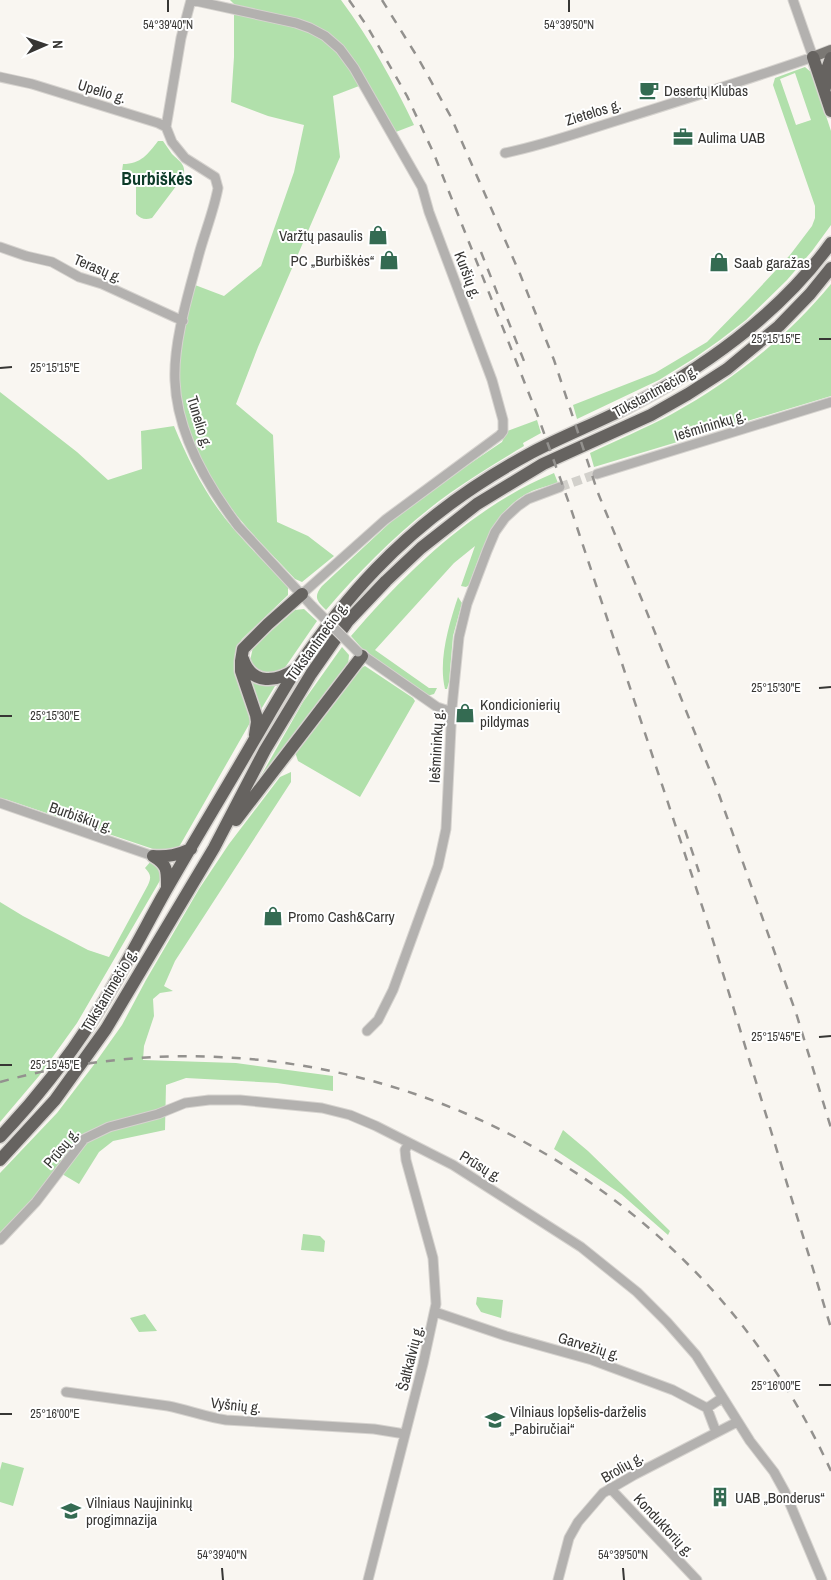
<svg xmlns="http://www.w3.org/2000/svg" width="831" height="1580" font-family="'Archivo Narrow',sans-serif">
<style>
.green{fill:#b1e0ab;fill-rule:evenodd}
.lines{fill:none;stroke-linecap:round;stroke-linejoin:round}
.minor-tunnel{stroke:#d2d0cb;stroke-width:9;stroke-dasharray:9 4.5;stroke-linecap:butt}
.minor-casing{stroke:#d6d3cf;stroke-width:11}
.major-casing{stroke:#d6d3cf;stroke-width:12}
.highway-casing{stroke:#d6d3cf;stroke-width:15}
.minor{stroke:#b3b1af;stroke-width:9}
.major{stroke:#7b7874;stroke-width:10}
.highway{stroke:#666360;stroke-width:12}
.rail{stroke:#93918e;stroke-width:2.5;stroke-dasharray:9 9;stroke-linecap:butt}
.minor-bridge-casing{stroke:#d6d3cf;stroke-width:11;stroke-linecap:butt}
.minor-bridge{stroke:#b3b1af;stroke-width:9}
.ticks{fill:none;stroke:#373634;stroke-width:2}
.labels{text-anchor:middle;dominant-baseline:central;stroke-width:4;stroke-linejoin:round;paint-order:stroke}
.poi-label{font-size:15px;fill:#373634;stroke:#fff;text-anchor:start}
.street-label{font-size:15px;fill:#373634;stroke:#fff}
.quarter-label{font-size:18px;font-weight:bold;fill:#0d3b29;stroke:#fff}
.ticks-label{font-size:12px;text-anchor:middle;fill:#373634;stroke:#fff;stroke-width:4;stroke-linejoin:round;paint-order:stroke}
</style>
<rect width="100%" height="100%" fill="#f9f6f1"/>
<path class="green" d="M230,0H341C370,39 393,81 414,125L388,135L359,86L333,96L340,157L258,347L236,404L273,435L277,522L308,536L334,556L302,582L295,579C276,558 256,539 238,517C210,482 181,428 178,383C176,353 187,315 195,285L224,296L261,266L294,172L304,125L268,116L231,102L234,57V4Z
M805,67L812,73L831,131V225L812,251L787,280L746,320L720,340L693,359L659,380L577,419L573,405L655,373L707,342L750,298L790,255L812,226L815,218V206L773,85L775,78ZM795,73L811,120L796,125L780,79Z
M158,141H163C166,145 169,150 172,154C180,162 187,165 183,177L152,218C145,220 141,219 136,214V186L134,180L122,171L123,164C141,164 148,154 158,141Z
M831,284V396L594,467L590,453C617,440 646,428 672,414C733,381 788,336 831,284Z
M0,392L77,452L108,480L142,469L141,431L174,426C189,462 207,498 233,528C251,549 270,568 288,587V595L242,639C223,672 249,690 251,721L179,847L162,852L5,799L0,806Z
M537,420L541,433L523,443L524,446C499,461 474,476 450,493C404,526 363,567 326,610C317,601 313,597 322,586L394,519L431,490L502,442L507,431Z
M554,473L558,483C549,485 540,488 532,491C494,508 482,550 469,585L466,587L461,586L475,546L454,563L375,650L429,688H437L434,694L427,696L367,654L351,636C408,570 473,507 554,473Z
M458,597L462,603L453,636L449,682L447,689H445C438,660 449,624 458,597Z
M304,609L317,621L284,669L275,676L256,672L250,661L253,647L295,610Z
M342,647L349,655L348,665L258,781L303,702Z
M365,666L413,698L415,701L360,797L298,761L295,752L357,670Z
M244,669L258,683L275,686L260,711Z
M291,772V782L175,961L164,986L173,991L160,993L153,999L154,1016L144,1046L143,1060L236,1063L333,1076V1091L277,1083L186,1078L166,1085L165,1130L113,1141L99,1152L79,1184L57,1171L37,1195L0,1233V1173L57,1113L93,1066L122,1025L146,980L199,889L229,844L280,777Z
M151,861H157L162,877L77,1023L39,1076L0,1122V902L23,916L88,950L109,957L148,885C152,876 150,874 145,868Z
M563,1130L588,1151L670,1231L668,1235L621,1194L554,1149Z
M303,1234L320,1236L325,1241L324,1252L301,1250Z
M477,1297L503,1300L501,1318L481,1312L476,1304Z
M145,1314L157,1331L139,1332L130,1318Z
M2,1462L24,1468L13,1506L0,1502V1470Z"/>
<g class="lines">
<path class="minor-tunnel" d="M560,487L597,474"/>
<defs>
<path id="minor" d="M191,0L296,23L310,28L325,36L340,49L354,68L422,187L429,212L492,380L503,420V431L500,435L385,520L302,594
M191,0L181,38L166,127L172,142L185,158L215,177L218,188C214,210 205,232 199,254C189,292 173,342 175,381C177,434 207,485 238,526L312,606
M0,77L32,84L158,123L166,127
M505,153C545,145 583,131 622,119C686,99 750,79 813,57L793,0
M0,247L26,256L52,262L79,277L102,284L183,321
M597,474L831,402
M358,652L437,707L452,712
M0,803L153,856
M367,1031L378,1020L393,990L438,866L446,829L452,707L459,637L467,604L487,551L495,532L505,518L518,506L528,499L560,487
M0,1240L36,1202L84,1139L109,1127L158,1114L185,1103L209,1100H240L322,1108L350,1115L376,1126L453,1165L581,1247L637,1292L667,1322L696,1355L750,1441L774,1472L785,1492L822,1580
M435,1312L506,1336L592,1360L673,1390L707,1408L716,1432
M66,1392L168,1406C188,1410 206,1417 226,1420L374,1429L405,1434
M707,1408L722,1398
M610,1488L697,1580
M368,1580L423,1364L436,1304L433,1258L406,1160L405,1150L409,1143
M558,1580L569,1538L578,1522L603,1493L634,1475L737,1422"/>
<path id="major" d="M813,57L831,50"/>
<path id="highway" d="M813,57L831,111
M825,88L826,72L831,58
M243,659C252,686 277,682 296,669
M255,735L257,722L256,715L241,671V661L243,649L268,624L302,594
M236,820L362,656
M153,856C168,865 167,871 167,887
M153,856C168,857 178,855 191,849
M0,1137C34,1101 66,1061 93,1019C118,980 139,939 161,899C191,846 223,794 253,742C268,717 282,691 298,667C321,633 348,598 376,569C421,522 475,483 531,453C561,437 592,425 622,410C700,371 779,315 831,243
M0,1160L55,1100L106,1029L214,848L265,750L311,674L348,621L386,581L421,548L477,504L543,464L651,415L688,394L727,369L779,326L810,294L831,268"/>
</defs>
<use href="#minor" class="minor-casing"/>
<use href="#major" class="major-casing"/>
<use href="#highway" class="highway-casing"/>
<use href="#minor" class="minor"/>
<use href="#major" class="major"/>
<use href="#highway" class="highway"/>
<path class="rail" d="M349,0L367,26L407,96L434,154L539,419L570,506L707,921L831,1328
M382,0L418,58L451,117L520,274L554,360L598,493L644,605L716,786L797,1016L831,1128
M481,252L524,361
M685,830L699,872
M0,1082C335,989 687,1155 831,1471"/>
<defs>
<path id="minor-bridge" d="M312,606L358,652"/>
</defs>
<use href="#minor-bridge" class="minor-bridge-casing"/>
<use href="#minor-bridge" class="minor-bridge"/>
</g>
<path class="ticks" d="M168,0V12M569,0V12M819,339H831M0,368L12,367M819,688L831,687M0,716H12M819,1037L831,1036M0,1065H12M819,1385H831M0,1414H12M222,1568L223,1580M623,1568L624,1580"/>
<defs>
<symbol id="cafe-bare" viewBox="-9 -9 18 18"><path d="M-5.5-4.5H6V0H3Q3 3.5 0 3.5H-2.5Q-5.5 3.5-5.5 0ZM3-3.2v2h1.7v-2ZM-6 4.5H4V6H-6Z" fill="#346b52" stroke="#fff" stroke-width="2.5" paint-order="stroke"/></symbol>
<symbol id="office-bare" viewBox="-9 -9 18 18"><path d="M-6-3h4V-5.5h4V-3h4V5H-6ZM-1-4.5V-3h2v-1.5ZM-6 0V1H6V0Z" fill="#346b52" stroke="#fff" stroke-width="2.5" paint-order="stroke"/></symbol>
<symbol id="shop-bare" viewBox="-9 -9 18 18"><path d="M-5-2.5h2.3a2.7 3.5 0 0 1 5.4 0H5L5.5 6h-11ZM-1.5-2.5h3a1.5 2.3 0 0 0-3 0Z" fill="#346b52" stroke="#fff" stroke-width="2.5" paint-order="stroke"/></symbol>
<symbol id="school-bare" viewBox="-9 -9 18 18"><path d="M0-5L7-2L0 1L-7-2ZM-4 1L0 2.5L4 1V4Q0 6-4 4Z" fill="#346b52" stroke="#fff" stroke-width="2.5" paint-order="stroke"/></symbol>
<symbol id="building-bare" viewBox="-9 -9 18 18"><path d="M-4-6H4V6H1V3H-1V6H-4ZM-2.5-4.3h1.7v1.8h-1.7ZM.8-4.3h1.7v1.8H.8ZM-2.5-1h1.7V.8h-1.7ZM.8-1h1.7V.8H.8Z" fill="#346b52" stroke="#fff" stroke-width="2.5" paint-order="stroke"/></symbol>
</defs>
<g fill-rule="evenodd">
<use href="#cafe-bare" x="635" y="76" width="28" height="28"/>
<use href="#office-bare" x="669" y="123" width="28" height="28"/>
<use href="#shop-bare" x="364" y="221" width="28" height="28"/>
<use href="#shop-bare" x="375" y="246" width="28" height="28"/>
<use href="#shop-bare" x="705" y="248" width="28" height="28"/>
<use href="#shop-bare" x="451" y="699" width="28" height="28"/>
<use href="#shop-bare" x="259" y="902" width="28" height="28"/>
<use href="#school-bare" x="481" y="1406" width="28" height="28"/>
<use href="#building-bare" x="706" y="1483" width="28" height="28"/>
<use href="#school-bare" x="57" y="1497" width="28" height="28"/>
</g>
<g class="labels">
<g class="poi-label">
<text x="664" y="90">Desertų Klubas</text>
<text x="698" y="137">Aulima UAB</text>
<text x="363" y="235" text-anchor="end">Varžtų pasaulis</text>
<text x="374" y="260" text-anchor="end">PC „Burbiškės“</text>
<text x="734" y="262">Saab garažas</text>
<text x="480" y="704">Kondicionierių<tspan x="480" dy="17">pildymas</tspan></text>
<text x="288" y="916">Promo Cash&amp;Carry</text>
<text x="510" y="1411">Vilniaus lopšelis-darželis<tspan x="510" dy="17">„Pabiručiai“</tspan></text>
<text x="735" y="1497">UAB „Bonderus“</text>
<text x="86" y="1502">Vilniaus Naujininkų<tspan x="86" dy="17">progimnazija</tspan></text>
</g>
<g class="street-label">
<text transform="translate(102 91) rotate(17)">Upelio g.</text>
<text transform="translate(593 112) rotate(-17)">Zietelos g.</text>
<text transform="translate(98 268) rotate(23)">Terasų g.</text>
<text transform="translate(468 275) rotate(69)">Kuršių g.</text>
<text transform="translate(655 391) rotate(-28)">Tūkstantmečio g.</text>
<text transform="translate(200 422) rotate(73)">Tunelio g.</text>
<text transform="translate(710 425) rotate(-17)">Iešmininkų g.</text>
<text transform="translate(317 641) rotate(-54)">Tūkstantmečio g.</text>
<text transform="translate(436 746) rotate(-87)">Iešmininkų g.</text>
<text transform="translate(81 817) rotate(19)">Burbiškių g.</text>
<text transform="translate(109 990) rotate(-59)">Tūkstantmečio g.</text>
<text transform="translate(61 1148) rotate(-50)">Prūsų g.</text>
<text transform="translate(481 1166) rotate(31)">Prūsų g.</text>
<text transform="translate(589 1346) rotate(17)">Garvežių g.</text>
<text transform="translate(410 1358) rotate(-76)">Šaltkalvių g.</text>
<text transform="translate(236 1405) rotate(6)">Vyšnių g.</text>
<text transform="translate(622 1467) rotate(-30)">Brolių g.</text>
<text transform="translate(664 1525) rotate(47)">Konduktorių g.</text>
</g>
<g class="quarter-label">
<text x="157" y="178">Burbiškės</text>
</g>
</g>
<g class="ticks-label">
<text x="168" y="29">54°39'40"N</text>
<text x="569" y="29">54°39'50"N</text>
<text x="776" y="343">25°15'15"E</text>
<text x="55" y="372">25°15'15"E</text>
<text x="776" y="692">25°15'30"E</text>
<text x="55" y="720">25°15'30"E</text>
<text x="776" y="1041">25°15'45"E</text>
<text x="55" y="1069">25°15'45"E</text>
<text x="776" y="1390">25°16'00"E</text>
<text x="55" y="1418">25°16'00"E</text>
<text x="222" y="1559">54°39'40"N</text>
<text x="623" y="1559">54°39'50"N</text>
</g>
<g transform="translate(45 45) rotate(88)" stroke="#ffffff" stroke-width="4" paint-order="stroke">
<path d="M0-4L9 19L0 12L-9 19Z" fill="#373634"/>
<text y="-8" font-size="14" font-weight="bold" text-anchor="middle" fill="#373634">N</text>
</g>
</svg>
